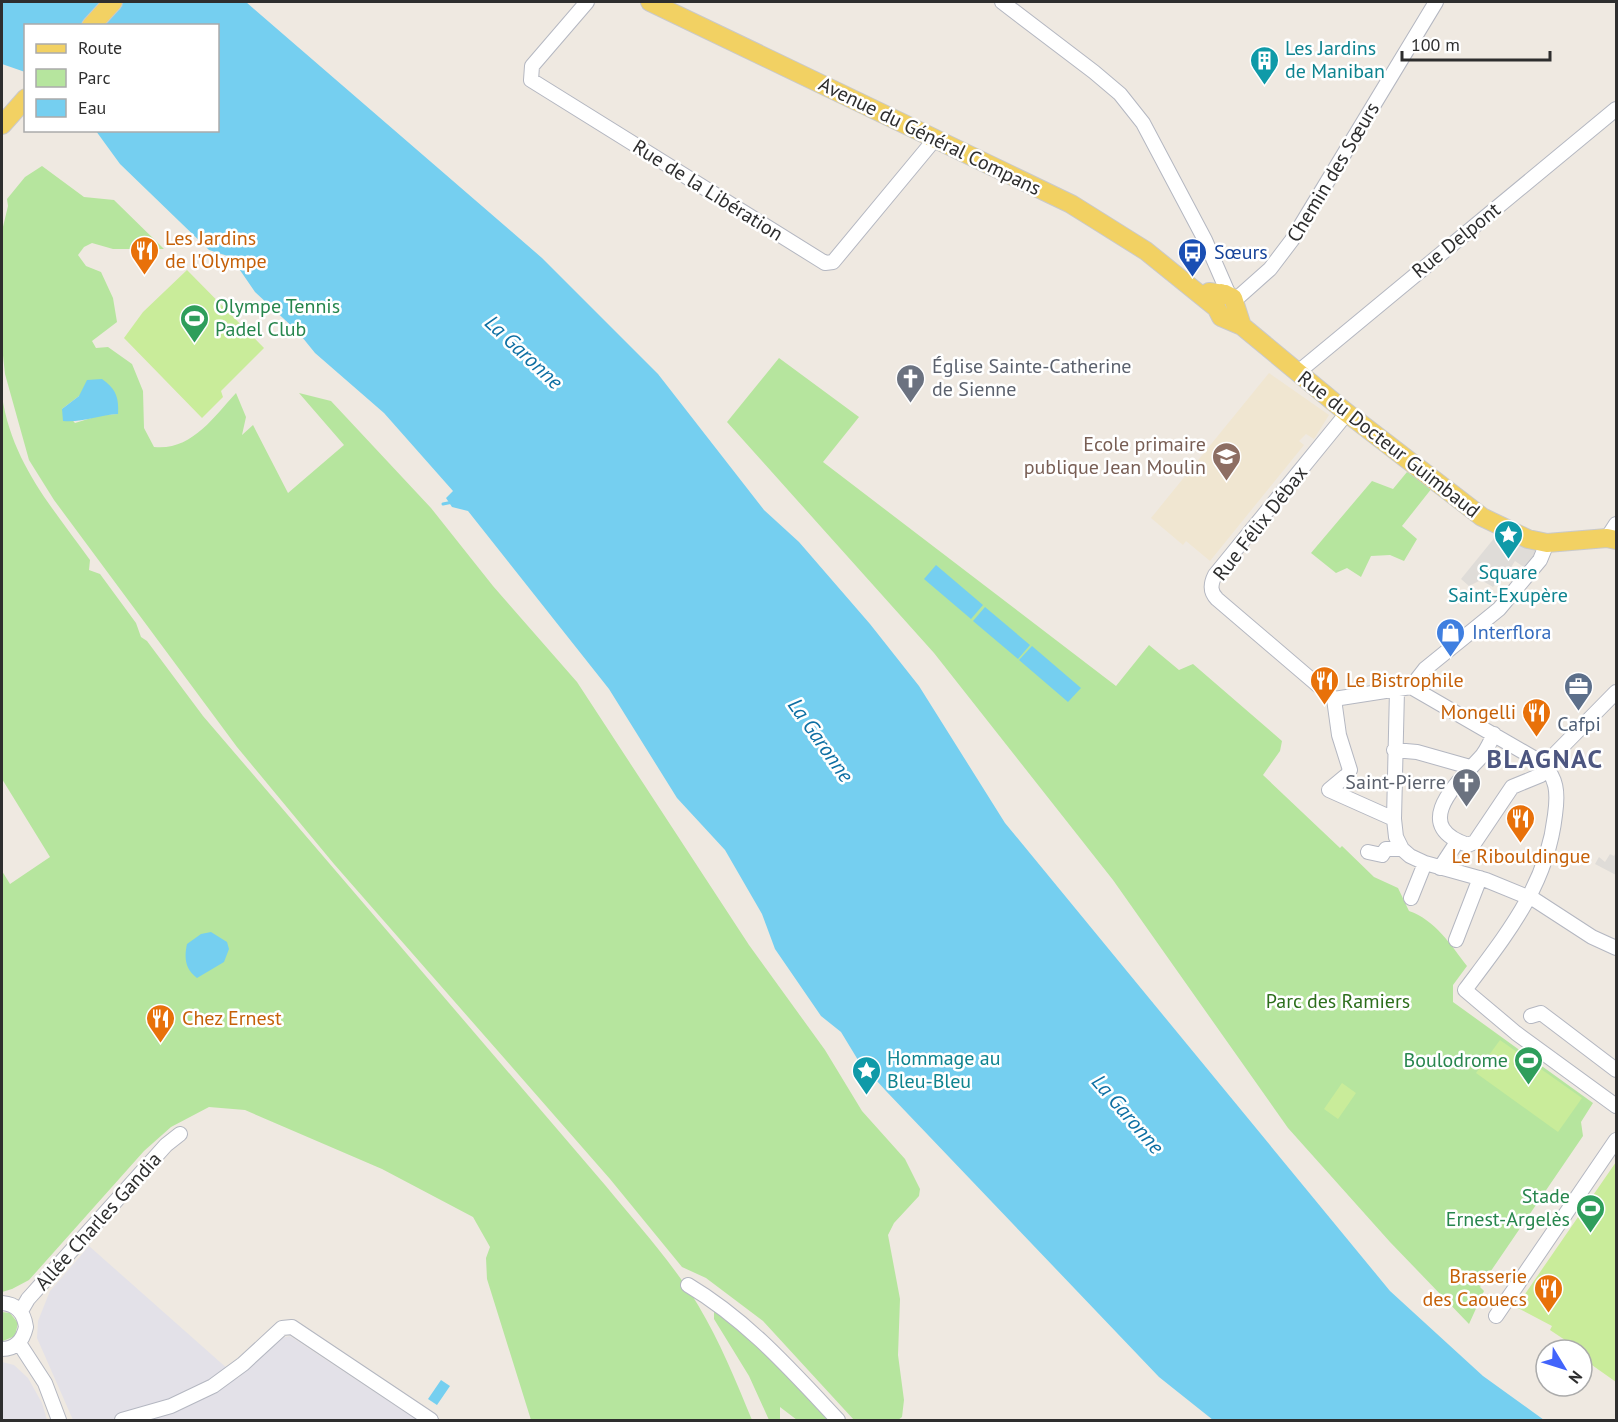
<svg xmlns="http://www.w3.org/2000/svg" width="1618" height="1422" font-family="'PT Sans',sans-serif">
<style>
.industrial{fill:#e3e1e8}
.education{fill:#f0e6d1}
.green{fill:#b6e59e;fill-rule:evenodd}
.pitch{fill:#c9ec9a}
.plaza{fill:#dfdcd8}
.water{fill:#75cff0}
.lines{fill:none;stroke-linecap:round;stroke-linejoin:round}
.stream{stroke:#75cff0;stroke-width:3}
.minor-casing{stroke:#b4b7c1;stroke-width:16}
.major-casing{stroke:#c9c9c9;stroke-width:20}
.minor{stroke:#fff;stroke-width:14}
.major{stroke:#f2d163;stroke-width:18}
.labels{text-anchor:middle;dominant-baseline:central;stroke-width:5;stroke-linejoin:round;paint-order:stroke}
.culture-label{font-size:20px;fill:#0d838f;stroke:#fff;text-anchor:start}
.street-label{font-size:20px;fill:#2e2e2e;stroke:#fff}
.food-label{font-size:20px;fill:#c56008;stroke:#fff;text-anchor:start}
.transit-label{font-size:20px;fill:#164399;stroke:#fff;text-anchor:start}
.leisure-label{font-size:20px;fill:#27864d;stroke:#fff;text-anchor:end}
.worship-label{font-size:20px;fill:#5b616d;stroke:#fff;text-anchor:start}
.education-label{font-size:20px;fill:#785e54;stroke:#fff;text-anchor:end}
.shop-label{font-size:20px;fill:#366cbe;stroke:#fff;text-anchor:start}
.service-label{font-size:20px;fill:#4e5e75;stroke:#fff}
.park-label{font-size:20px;fill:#2c6e1b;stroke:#fff}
.water-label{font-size:21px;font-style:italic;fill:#0d6fa3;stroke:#fff}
.district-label{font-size:26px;font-weight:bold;letter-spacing:1.5px;fill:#4d5680;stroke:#fff}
</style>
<rect width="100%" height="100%" fill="#efe9e1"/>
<path class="industrial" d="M89,1246L238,1378L281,1338L290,1336L417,1420H73L37,1338L38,1321L50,1291Z
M2,1362L14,1365L28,1378L42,1403L47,1420H2Z"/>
<path class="education" d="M1269,373L1329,415L1314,439L1306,434L1299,441L1304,445L1210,561L1186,541L1183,545L1151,518Z"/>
<path class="green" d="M42,166L84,197L114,200L164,249H113L92,243L84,247L78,255L86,266L101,272L113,298L117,322L92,341L96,348L108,347L132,364L143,391L144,428L154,447C191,451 213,418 236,393L246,417L242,435L253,425L288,493L344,445L299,393L331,401L431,508L493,586L577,682L749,945L825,1050L862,1111L905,1159L920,1189L919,1196L894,1223L888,1235L900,1299L898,1355L904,1400L902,1417L898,1420H854L763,1321L706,1278L682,1267L610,1179L334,864L237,747L54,500L29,460L5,374L2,346V231L8,206L7,199L25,177ZM79,396L118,414L101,415L75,423L62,409Z
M779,358L859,417L823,462L1116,686L1149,645L1179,670L1193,664L1282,741L1280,751L1263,775L1340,848L1342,846L1374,877L1398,888L1409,911C1435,920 1451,945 1467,966L1453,985V1002L1593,1103L1581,1122L1583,1136L1480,1287L1484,1291L1469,1324L1390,1242L1288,1128L1113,880L934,653L727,422Z
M2,396C12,463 52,507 90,560L89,570L100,574L136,623L141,637L147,641L203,716L605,1185C637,1224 672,1262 698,1305C720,1342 736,1381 752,1420H531L487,1279L486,1258L490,1247L473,1217L382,1169L245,1110L209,1107L171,1127L144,1151L29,1280L12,1289L2,1292V871L10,884L50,857L2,779Z
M1407,472L1432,488L1402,526L1417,539L1404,561L1390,555L1371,556L1361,577L1347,568L1336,573L1311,553L1372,481L1393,489Z
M714,1311C741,1320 805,1396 828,1420H797L780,1407V1420H769L749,1376L714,1319Z
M2,1312L10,1313L18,1323L15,1336L3,1341Z"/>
<path class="pitch" d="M187,270L264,348L221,391L223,397L202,418L124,338L143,312Z
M1500,1040L1582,1098L1558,1132L1476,1073Z
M1342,1083L1356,1093L1338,1119L1324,1109Z
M1616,1162V1382L1582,1358V1350H1568L1571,1344L1550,1330L1552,1326L1516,1307Z"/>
<path class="plaza" d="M1500,531L1534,546L1539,552L1528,570L1515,561L1503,580L1500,579L1493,587L1481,580L1469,586L1461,579Z
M1616,852V875L1595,864L1599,857L1605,862L1610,854L1614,856Z"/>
<path class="water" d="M2,2H246L542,258L658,374L764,510L799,542L870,624L919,686L1005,823L1390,1291L1483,1376L1544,1420H1213L1159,1377L886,1091L858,1060L841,1032L821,1016L775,949L762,914L725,850L677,798L609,689L468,511L452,507L446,498L453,491L384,413L315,353L298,332L255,292L231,257L209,250L120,164L96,131L218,130V26H26L25,72L2,64Z
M102,379C116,389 119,397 118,414C99,415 81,423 63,421L62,409L79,396L87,380Z
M936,565L983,605L971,619L924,579Z
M985,607L1030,645L1018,659L973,621Z
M1032,646L1081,688L1068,702L1019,660Z
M211,932L227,942L229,949L224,962L197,978C185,969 184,958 187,944L201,934Z
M441,1380L450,1386L437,1405L428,1399Z"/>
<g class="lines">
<path class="stream" d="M443,504L453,502"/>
<defs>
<path id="minor" d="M587,2L532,66L531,80L825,263L833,262L935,139
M1002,2L1094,72L1120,94L1143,123L1205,240L1229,295
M1234,301L1270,269L1292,240L1436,2
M1297,373L1616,109
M1607,538L1616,524
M1411,687L1425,669L1499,609L1540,560L1547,543
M1397,690L1394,819L1396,837L1402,849L1410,856L1425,863L1486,880L1535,900L1592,937L1616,948
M1334,699L1411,687L1539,761C1558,776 1558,794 1555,815C1547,886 1506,935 1465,990L1516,1033L1616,1106
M1334,699L1217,599C1210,592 1210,585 1215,575L1347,413
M1334,699L1339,735L1350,770L1347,775L1329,790L1394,819
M1494,734C1490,742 1486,752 1480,758C1456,784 1410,826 1468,845L1475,842L1512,787L1541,775L1553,756L1616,692
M1394,750L1417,752L1470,767
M1368,852L1382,855L1386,849H1402
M1440,868L1457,842
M1411,898L1425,863
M1456,940L1480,878
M1531,1016L1541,1013L1616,1070
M688,1285C747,1320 791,1370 838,1420
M2,1303C16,1304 24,1312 26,1327C23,1340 16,1349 2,1349
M21,1311L28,1299L166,1145L180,1134
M1496,1316L1616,1140
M19,1343L45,1383L59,1420
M122,1420L171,1406L213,1386L243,1364L282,1328L292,1327L431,1420"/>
<path id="major" d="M650,2L1071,204L1146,251L1214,306
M91,26L113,2
M2,125L26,98
M1209,292L1225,294L1233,298L1242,326
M1221,293L1214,303L1221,317L1242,326L1347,413L1482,517L1528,539L1547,543L1607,538L1616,540"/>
</defs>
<use href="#minor" class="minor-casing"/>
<use href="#major" class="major-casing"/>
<use href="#minor" class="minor"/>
<use href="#major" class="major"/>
</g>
<defs>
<symbol id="building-pin" viewBox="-11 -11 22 30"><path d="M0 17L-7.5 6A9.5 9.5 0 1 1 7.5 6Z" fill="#0f9aa8" stroke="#fff"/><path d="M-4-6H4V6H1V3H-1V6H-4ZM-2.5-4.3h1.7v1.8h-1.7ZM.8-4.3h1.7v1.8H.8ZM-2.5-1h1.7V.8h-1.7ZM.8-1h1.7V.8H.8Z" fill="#fff"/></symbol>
<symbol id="restaurant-pin" viewBox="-11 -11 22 30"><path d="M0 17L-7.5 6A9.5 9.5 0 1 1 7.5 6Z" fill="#e8710a" stroke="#fff"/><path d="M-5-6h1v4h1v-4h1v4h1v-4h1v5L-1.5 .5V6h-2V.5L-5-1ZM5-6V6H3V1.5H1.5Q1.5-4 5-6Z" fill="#fff"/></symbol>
<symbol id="bus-pin" viewBox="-11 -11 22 30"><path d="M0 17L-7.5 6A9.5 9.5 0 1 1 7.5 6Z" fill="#1a4fb4" stroke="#fff"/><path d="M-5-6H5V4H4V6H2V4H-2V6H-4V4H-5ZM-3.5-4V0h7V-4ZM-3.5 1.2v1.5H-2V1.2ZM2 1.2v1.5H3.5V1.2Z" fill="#fff"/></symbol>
<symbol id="stadium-pin" viewBox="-11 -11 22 30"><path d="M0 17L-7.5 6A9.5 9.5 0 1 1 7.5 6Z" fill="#2e9e5b" stroke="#fff"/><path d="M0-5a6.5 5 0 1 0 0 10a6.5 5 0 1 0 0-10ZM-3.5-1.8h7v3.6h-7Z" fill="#fff"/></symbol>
<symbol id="church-pin" viewBox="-11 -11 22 30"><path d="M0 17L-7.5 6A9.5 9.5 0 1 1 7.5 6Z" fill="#6b7280" stroke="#fff"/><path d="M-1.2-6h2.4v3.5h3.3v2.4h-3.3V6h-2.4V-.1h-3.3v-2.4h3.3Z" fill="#fff"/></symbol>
<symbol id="school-pin" viewBox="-11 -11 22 30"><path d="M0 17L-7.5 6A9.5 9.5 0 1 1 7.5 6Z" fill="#8d6e63" stroke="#fff"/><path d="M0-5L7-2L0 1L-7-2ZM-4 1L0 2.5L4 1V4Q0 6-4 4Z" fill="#fff"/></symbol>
<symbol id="sight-pin" viewBox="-11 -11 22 30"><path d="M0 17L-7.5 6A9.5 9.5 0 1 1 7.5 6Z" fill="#0f9aa8" stroke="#fff"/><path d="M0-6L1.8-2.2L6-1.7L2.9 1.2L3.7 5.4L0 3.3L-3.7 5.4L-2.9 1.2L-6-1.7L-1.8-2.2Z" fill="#fff"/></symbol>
<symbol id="shop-pin" viewBox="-11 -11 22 30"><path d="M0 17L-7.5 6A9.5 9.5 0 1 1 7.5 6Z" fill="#3f7fe0" stroke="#fff"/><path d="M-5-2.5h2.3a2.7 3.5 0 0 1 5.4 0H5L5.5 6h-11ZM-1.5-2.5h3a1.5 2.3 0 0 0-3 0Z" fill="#fff"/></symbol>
<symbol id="office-pin" viewBox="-11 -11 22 30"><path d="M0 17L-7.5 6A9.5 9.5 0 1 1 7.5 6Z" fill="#5c6f8a" stroke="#fff"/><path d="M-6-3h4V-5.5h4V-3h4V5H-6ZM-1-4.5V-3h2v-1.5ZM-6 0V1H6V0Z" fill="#fff"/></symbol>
</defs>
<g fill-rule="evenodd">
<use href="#building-pin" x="1248" y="44" width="33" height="45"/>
<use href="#restaurant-pin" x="128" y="234" width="33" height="45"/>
<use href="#bus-pin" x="1176" y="236" width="33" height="45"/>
<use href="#stadium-pin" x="178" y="302" width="33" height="45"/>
<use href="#church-pin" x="894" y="362" width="33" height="45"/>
<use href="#school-pin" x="1210" y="440" width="33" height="45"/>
<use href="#sight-pin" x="1492" y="518" width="33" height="45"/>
<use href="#shop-pin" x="1434" y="616" width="33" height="45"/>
<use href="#restaurant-pin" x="1308" y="664" width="33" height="45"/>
<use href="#office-pin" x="1562" y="670" width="33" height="45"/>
<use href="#restaurant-pin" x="1520" y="696" width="33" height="45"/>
<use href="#church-pin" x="1450" y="766" width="33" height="45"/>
<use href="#restaurant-pin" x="1504" y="802" width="33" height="45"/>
<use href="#restaurant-pin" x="144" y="1002" width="33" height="45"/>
<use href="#stadium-pin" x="1512" y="1044" width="33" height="45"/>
<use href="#sight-pin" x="850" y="1054" width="33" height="45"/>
<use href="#stadium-pin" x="1574" y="1192" width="33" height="45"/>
<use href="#restaurant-pin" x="1532" y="1272" width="33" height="45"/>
</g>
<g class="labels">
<g class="culture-label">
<text x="1285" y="48">Les Jardins<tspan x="1285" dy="23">de Maniban</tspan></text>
<text x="1508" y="572" text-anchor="middle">Square<tspan x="1508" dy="23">Saint-Exupère</tspan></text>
<text x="887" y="1058">Hommage au<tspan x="887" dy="23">Bleu-Bleu</tspan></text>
</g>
<g class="street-label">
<text transform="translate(930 136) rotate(26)">Avenue du Général Compans</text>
<text transform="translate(1333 172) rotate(-59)">Chemin des Sœurs</text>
<text transform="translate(708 190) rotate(32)">Rue de la Libération</text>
<text transform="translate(1456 240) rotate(-39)">Rue Delpont</text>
<text transform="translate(1389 444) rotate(38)">Rue du Docteur Guimbaud</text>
<text transform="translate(1260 523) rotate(-52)">Rue Félix Débax</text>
<text transform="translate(98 1221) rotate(-48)">Allée Charles Gandia</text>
</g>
<g class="food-label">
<text x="165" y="238">Les Jardins<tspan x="165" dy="23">de l'Olympe</tspan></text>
<text x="1346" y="680">Le Bistrophile</text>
<text x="1516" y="712" text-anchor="end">Mongelli</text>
<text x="1521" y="856" text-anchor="middle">Le Ribouldingue</text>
<text x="182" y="1018">Chez Ernest</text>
<text x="1527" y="1276" text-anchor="end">Brasserie<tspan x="1527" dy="23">des Caouecs</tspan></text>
</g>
<g class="transit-label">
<text x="1214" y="252">Sœurs</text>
</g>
<g class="leisure-label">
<text x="215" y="306" text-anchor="start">Olympe Tennis<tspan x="215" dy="23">Padel Club</tspan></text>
<text x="1508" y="1060">Boulodrome</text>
<text x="1570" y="1196">Stade<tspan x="1570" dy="23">Ernest-Argelès</tspan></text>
</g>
<g class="worship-label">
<text x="932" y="366">Église Sainte-Catherine<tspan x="932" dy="23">de Sienne</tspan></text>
<text x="1446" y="782" text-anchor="end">Saint-Pierre</text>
</g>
<g class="education-label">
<text x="1206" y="444">Ecole primaire<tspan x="1206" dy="23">publique Jean Moulin</tspan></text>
</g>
<g class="shop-label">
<text x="1472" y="632">Interflora</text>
</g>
<g class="service-label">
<text x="1579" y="724">Cafpi</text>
</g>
<g class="park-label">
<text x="1338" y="1001">Parc des Ramiers</text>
</g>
<g class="water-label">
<text transform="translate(524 352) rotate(43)">La Garonne</text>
<text transform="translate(821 740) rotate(55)">La Garonne</text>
<text transform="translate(1128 1114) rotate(49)">La Garonne</text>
</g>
<g class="district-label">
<text x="1545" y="758">BLAGNAC</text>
</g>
</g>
<rect width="1618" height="1422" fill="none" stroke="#2e2e2e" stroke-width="6"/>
<rect x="24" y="24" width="195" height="108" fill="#ffffff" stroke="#ababab" stroke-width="1.5"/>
<rect x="36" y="44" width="30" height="9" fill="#f2d163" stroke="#ababab" stroke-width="1.5"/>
<text x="78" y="54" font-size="18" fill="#2e2e2e">Route</text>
<rect x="36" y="69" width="30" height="18" fill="#b6e59e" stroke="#ababab" stroke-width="1.5"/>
<text x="78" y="84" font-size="18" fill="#2e2e2e">Parc</text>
<rect x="36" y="99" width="30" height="18" fill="#75cff0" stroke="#ababab" stroke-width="1.5"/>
<text x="78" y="114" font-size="18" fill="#2e2e2e">Eau</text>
<g transform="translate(1564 1368) rotate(128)"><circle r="28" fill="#ffffff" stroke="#ababab" stroke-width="1.5"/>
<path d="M0-4.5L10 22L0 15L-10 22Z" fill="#4264fb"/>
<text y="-9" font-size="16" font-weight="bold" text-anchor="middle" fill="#2e2e2e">N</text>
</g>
<path d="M1402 51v9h148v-9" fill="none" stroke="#2e2e2e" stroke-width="3"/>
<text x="1411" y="51" font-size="18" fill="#2e2e2e" stroke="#ffffff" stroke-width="4.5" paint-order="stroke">100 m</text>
</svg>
